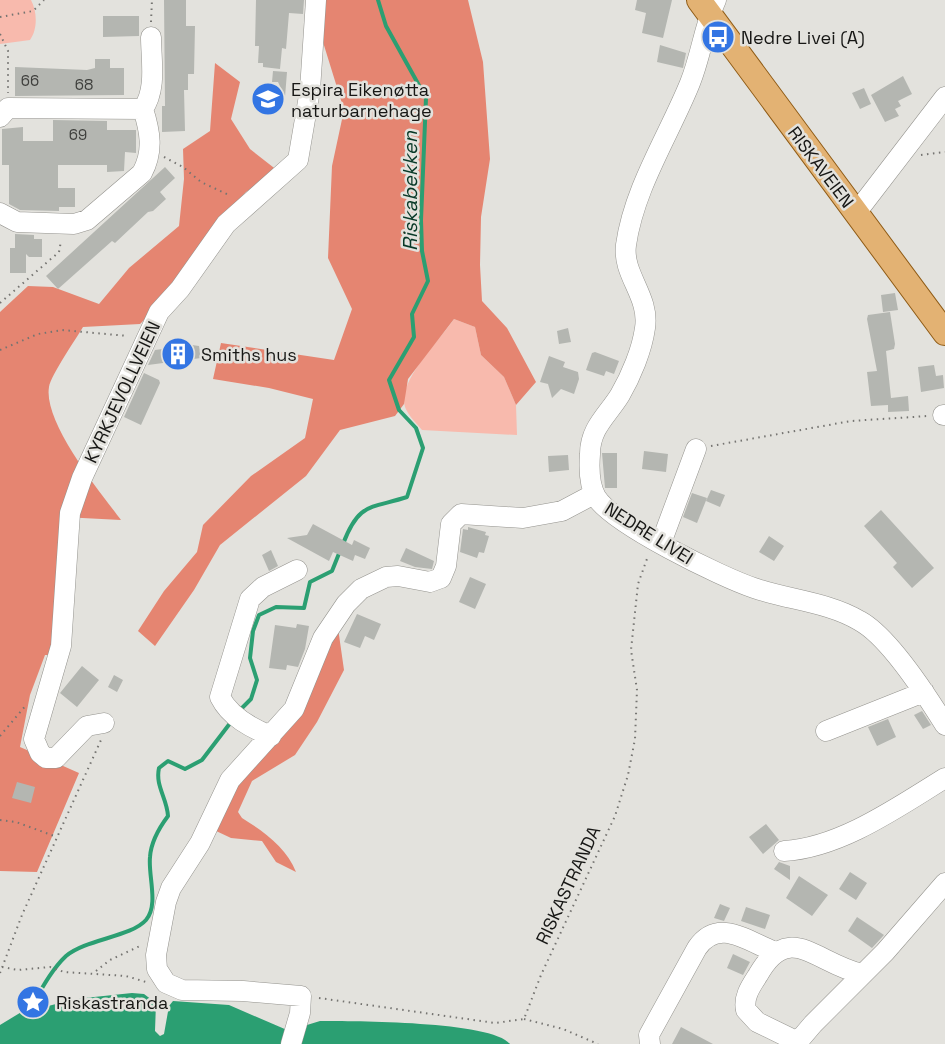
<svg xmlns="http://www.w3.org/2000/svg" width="945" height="1044" font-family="'Space Grotesk',sans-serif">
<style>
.green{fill:#f8baad}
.forest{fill:#e58571}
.water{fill:#2b9f72}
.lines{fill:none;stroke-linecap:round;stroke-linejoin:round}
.stream{stroke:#2b9f72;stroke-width:4}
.building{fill:#b4b6b1}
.minor-casing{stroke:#94938e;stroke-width:21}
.major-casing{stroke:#8f5b15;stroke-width:26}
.path{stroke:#757471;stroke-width:2;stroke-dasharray:1.5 4.5;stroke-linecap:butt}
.minor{stroke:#fff;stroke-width:20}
.major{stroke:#e3b273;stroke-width:24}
.labels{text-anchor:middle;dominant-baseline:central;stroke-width:5;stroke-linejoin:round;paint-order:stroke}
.number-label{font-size:15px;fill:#3e3f3c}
.poi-label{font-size:18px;fill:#171715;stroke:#e3e2dd;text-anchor:start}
.street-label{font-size:18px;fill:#171715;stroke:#e3e2dd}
.water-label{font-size:20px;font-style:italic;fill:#083927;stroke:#e3e2dd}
</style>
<rect width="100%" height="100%" fill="#e3e2dd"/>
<path class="green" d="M0,0H31C37,11 38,29 30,40L0,44Z
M454,319L475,327L481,355L504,377L516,405L517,435L422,430C416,423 408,415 405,407C397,381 440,340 454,319Z"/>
<path class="forest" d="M310,0H468L483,62L490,159L481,217L480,265L482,301L507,328L536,382L516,405L504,377L481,355L475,327L454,319L408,379L404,404L395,416L340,430L306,476L220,545L194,590L155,646L138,631L164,591L197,552L203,525L251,476L305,438L313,399L269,388L213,379L221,343L334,360L352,309L328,258L332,166L344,110Z
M215,63L240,82L231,119L250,149L278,171L246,192L220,220L152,312L140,324L83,327C76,339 51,375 49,387C43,422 100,492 121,520L63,517L55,655H45L30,695L20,747L79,773L37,872L0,871V312L28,286L53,287L99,304L129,268L179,226L184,179L183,149L210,131Z
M337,621L344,670L317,722L295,755L252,781L238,812L242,818C263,831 287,848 296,872L276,862L262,841L231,838L214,830L223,800L260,753Z"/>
<path class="water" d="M132,993L144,994L156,1003L155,1031L160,1036L164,1034L169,1006L173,1001L229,1005L287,1030L282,1044H0V1025L28,1008L33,1010L75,999Z
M320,1021C352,1021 492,1021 510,1044H301L307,1025Z"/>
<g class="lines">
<path class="stream" d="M343,544C359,502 370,509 407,497L423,448L416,428L399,410L389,380L414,337L412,314L428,281L422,251L421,220L426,98L386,26L378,0
M239,711L251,699L257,680L250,658L253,631L259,615L276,607L304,608L310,582L332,571L340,551
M30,1009C40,992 51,970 66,956C86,939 131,937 146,920C159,905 148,876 150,857C151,842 159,828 168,816C167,798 155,786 159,768L168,761L185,769L202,760L231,722"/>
</g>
<path class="building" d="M164,0H186V26H195L194,74H188V90H184L185,131L162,132V106H165Z
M256,0H304L303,14L289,13L286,49L282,48L280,69L263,67V63H258L259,46H255Z
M637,0H672L663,38L642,33L646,13L635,10Z
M103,16H139V36L103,37Z
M660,45L686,53L683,68L657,62Z
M95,59H110V68H124V95L15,96V67L87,70L95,68Z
M273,71L287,72L285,97L278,82H272Z
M903,76L912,94L898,101L901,106L895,109L899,116L885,122L871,95Z
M864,88L871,104L860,109L852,93Z
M53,120L107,121V130H136V153L125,152L124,171L107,172V165H58V188H75V207H59V211L20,210L9,204V165H2V129L23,127V141H53Z
M165,167L175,178L160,192L166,199L153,211L148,212L115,243L112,241L58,289L46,276Z
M15,234L34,235V239H42V257H29L26,254V273H10V248H15Z
M895,293L898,310L883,312L881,295Z
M890,312L895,344L894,349L886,351L891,398L908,396L909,411L888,412V405L871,406L867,372L877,371L867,319L868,315Z
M568,328L571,342L559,344L557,331Z
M192,345L199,346L201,358L148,365L155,350Z
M595,352L619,361L614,374L606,371L604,376L586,370L592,353Z
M549,356L565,362L563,367L578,372L579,379L574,394L561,389L552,398L548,384L540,382Z
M934,365L936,376L943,375L944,388L921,392L918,367Z
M144,373L159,380L160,383L141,425L124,417Z
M644,451L668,454L666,472L642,469Z
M602,453H617V488H605Z
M568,455L569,470L549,472L548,456Z
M711,490L725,495L720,507L706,501Z
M692,493L707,498L697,523L683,517Z
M881,510L934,568L912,588L893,567L897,563L864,526Z
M313,524L352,545L354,540L370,548L365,559L355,555L353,561L333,552L329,561L287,538L307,535Z
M468,527L486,532L485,535L489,536L484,553L479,552L477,558L460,552L463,529L468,530Z
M769,536L784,546L774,561L759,552Z
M406,548L434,561L432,569L415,567L400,561Z
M271,550L278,566L269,571L262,555Z
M470,577L486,584L475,609L459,602Z
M357,614L381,624L374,640L365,636L360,648L344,642Z
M297,624L309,626L305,649L298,667L287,665L286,670L269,668L275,625L296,628Z
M82,666L99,680L77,707L60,693Z
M114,675L123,680L117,692L108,687Z
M922,711L931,725L923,729L914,715Z
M888,719L896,737L877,746L868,727Z
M17,782L35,787L31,803L12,798Z
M766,824L779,840L763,854L749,837Z
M779,862L790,866V880L774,869Z
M850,872L867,883L856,900L839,889Z
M799,876L828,895L812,916L786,898Z
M720,904L730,908L724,921L714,918Z
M746,907L770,915L765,929L741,921Z
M857,917L884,935L872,948L848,931Z
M733,954L750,962L743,975L727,968Z
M681,1027L713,1044H672Z"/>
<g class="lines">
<defs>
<path id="minor" d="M716,0C704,27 701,56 690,83C669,135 634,188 626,245C622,275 650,296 645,328C642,350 631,376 620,395C607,416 590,428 590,454C589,467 589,485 596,497C613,524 721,577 754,588C789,600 828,602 860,621C889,637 927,696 945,725
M0,117L8,108L143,109C157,89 151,60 151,37
M0,213L17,222L74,224L87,220L142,173C154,151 150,131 143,109
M856,213L945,97
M943,415H945
M661,543L696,449
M104,723L87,726L56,758H46L40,753L34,739L61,646L70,513L82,478L159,312L180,289L226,224L298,160L310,90L316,0
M826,731L924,692
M271,736C251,728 230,717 220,697L250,599L263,587L297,570
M784,851C840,848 898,807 945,778
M798,1042L757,1022L746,1010C743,997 751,986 758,975C789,920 815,963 862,974
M291,1044L300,1013L301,996L243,991L182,990L166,983L157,969L156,955L166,902L171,888L200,843L230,780L294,709L323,638L346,604L361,589L386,577L398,576L430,582L441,578L446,566L451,524L461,514L523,518L562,511L594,494
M650,1044L649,1035L697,948C718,917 747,941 775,952
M796,1044L813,1024L885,952L945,883"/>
<path id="major" d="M699,0L945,333"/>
</defs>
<use href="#minor" class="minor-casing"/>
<use href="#major" class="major-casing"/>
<path class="path" d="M0,17L33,11L44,0
M151,22L152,0
M0,34L8,51V93
M921,155L945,152
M164,157L183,167L201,182L231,196
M0,303L59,252L61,241
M0,350L38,334L62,330L128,336
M711,446L851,421L928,416
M0,736L27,704
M0,820L16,822L57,837
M2,967L18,970L50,967L64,972L126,976L146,982
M96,971L110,960L142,945
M0,973L22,915L101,740
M319,998L495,1023L524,1019L541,975L615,816L628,775L635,739L637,690L631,650L638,584L648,556
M524,1019L563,1029L598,1044"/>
<use href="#minor" class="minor"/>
<use href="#major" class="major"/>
</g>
<defs>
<symbol id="bus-disc" viewBox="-11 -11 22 22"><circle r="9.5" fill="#3375e3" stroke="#e3e2dd"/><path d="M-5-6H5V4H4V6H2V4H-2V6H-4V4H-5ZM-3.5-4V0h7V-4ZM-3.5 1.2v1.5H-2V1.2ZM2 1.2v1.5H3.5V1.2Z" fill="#fff"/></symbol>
<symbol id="school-disc" viewBox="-11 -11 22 22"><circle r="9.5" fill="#3375e3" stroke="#e3e2dd"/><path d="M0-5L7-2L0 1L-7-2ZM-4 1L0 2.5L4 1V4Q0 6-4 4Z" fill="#fff"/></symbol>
<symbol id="building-disc" viewBox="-11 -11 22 22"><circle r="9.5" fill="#3375e3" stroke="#e3e2dd"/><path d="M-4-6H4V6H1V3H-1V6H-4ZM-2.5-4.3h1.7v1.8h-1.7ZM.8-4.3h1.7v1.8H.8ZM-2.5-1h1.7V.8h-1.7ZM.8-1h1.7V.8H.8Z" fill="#fff"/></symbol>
<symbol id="sight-disc" viewBox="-11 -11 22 22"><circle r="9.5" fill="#3375e3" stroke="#e3e2dd"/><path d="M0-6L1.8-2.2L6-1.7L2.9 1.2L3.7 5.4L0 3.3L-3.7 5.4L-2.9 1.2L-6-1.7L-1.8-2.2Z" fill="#fff"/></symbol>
</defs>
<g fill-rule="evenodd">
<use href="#bus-disc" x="699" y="18" width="38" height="38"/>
<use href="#school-disc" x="249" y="80" width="38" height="38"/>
<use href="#building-disc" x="159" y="335" width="38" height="38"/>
<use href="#sight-disc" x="14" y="983" width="38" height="38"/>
</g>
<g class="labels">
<g class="number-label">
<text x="30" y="80">66</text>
<text x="84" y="84">68</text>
<text x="78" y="134">69</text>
</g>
<g class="poi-label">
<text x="741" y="37">Nedre Livei (A)</text>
<text x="291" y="89">Espira Eikenøtta<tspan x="291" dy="21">naturbarnehage</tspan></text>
<text x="201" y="354">Smiths hus</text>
<text x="56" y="1002">Riskastranda</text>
</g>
<g class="street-label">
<text transform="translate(821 167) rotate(53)">RISKAVEIEN</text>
<text transform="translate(122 392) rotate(-65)">KYRKJEVOLLVEIEN</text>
<text transform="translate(649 533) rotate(32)">NEDRE LIVEI</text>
<text transform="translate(568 885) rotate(-65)">RISKASTRANDA</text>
</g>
<g class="water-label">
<text transform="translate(410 191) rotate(-90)">Riskabekken</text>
</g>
</g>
</svg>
